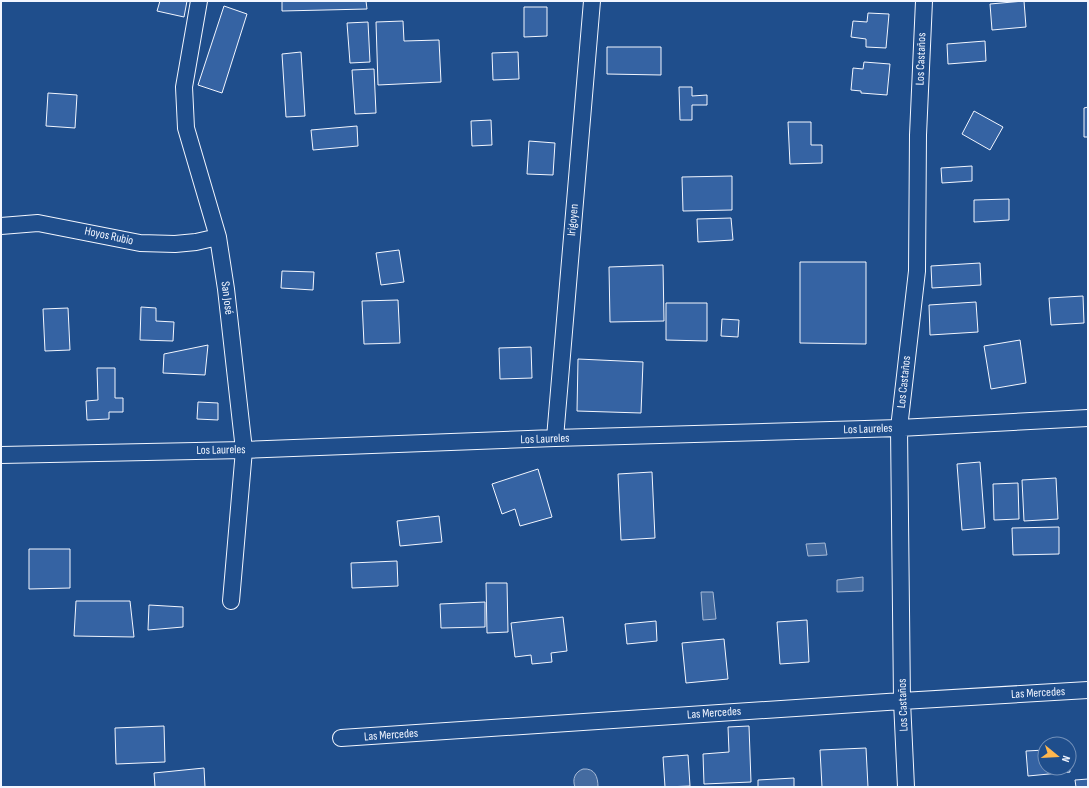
<svg xmlns="http://www.w3.org/2000/svg" width="1089" height="788" font-family="'Sofia Sans Condensed',sans-serif">
<style>
.water{fill:#446ba0;stroke:#a8bbd7}
.building{fill:#3563a3;stroke:#f2f6ff}
.lines{fill:none;stroke-linecap:round;stroke-linejoin:round}
.minor-casing{stroke:#f2f6ff;stroke-width:18}
.minor{stroke:#1f4e8c;stroke-width:16}
.labels{text-anchor:middle;dominant-baseline:central;stroke-width:3;stroke-linejoin:round;paint-order:stroke}
.street-label{font-size:12px;fill:#f2f6ff;stroke:#1f4e8c}
</style>
<rect width="100%" height="100%" fill="#1f4e8c"/>
<path class="water" d="M825,543L827,555L808,556L806,544Z
M863,577V591L837,592V580Z
M701,592H713L716,619L703,620Z
M583,769C595,768 598,777 598,787H575C572,779 575,772 583,769Z"/>
<path class="building" d="M160,1H187L184,17L157,11Z
M282,1H366L367,9L282,11Z
M1024,1L1026,27L992,30L990,4Z
M224,6L247,14L222,93L198,85Z
M524,7H547V36L524,37Z
M868,13L889,14L886,48L866,47V39L851,37L853,21L867,22Z
M403,21L404,41L439,40L441,82L378,85L376,22Z
M368,22L370,62L350,63L347,23Z
M985,41L986,61L948,64L947,44Z
M607,47H661V75L607,74Z
M301,52L305,116L286,117L282,54Z
M518,52L519,79L493,80L492,53Z
M864,62L890,64L887,95L861,93V91L851,90L853,68L863,69Z
M374,69L376,113L355,114L352,70Z
M679,87H692V96L707,95V105H692V120H680Z
M48,93L77,95L75,128L46,126Z
M1088,107V137H1084V108Z
M974,111L1003,127L990,150L962,134Z
M491,120L492,145L472,146L471,121Z
M788,122H811V145H822V163L790,164Z
M357,126L358,146L313,150L311,130Z
M529,141L555,143L553,175L527,174Z
M972,166V181L942,183L941,168Z
M732,176V210L683,211L682,177Z
M1009,199V220L974,222V200Z
M731,218L733,240L698,242L697,219Z
M399,250L404,282L381,285L376,253Z
M800,262H866V344L800,343Z
M980,263L981,285L932,288L931,266Z
M663,265L664,321L610,322L609,267Z
M282,271L314,272L313,290L281,288Z
M1083,296L1084,323L1051,325L1049,298Z
M398,300L400,343L364,344L362,301Z
M976,302L978,332L930,335L929,305Z
M666,303H707V341L666,340Z
M141,307L156,308V321L174,322L173,341L140,340Z
M68,308L70,350L45,351L43,309Z
M722,319L739,320L738,337L721,336Z
M1020,340L1026,383L991,389L984,346Z
M208,345L205,375L163,373L164,354Z
M531,347L532,378L500,379L499,348Z
M578,359L643,362L641,413L577,411Z
M97,368H115V398H123V412H109V419L87,420L86,401L98,400Z
M198,402L218,403V420L197,419Z
M980,462L985,528L962,530L957,464Z
M538,469L552,517L520,526L515,509L502,514L492,484Z
M652,472L655,538L621,540L618,474Z
M1056,478L1058,519L1024,521L1022,480Z
M1018,483L1019,519L994,520L993,484Z
M439,516L442,542L400,546L397,521Z
M1059,527V554L1013,555L1012,528Z
M29,549H70V588L29,589Z
M397,561L398,586L352,588L351,563Z
M486,583H507L508,632L487,633Z
M76,601H130L134,637L74,636Z
M485,602V627L441,628L440,604Z
M149,605L183,607V627L148,630Z
M563,617L567,651L551,653L552,662L532,664L531,655L515,657L511,623Z
M807,620L809,662L780,664L777,622Z
M656,621L657,641L627,644L625,624Z
M724,639L728,679L686,683L682,643Z
M164,726L165,762L116,764L115,728Z
M749,726L751,782L704,784L703,754L729,752L728,727Z
M866,748L868,787H822L820,750Z
M1045,750V768H1069V758L1070,772L1028,776L1026,751Z
M688,755L690,786L665,787L663,757Z
M204,768L205,787H155L154,773Z
M794,778V787H758V780Z
M1088,779V787H1076L1075,780Z"/>
<g class="lines">
<defs>
<path id="minor" d="M199,1L184,87L186,128L218,237L226,289L244,450L231,601
M1,226L38,223L140,243L175,244L196,242L218,237
M555,438L592,1
M1,455L244,450L555,438L899,428L1088,418
M341,738L902,701L1088,690
M906,787L902,701L899,428L917,271L918,135L924,1"/>
</defs>
<use href="#minor" class="minor-casing"/>
<use href="#minor" class="minor"/>
</g>
<g class="labels">
<g class="street-label">
<text transform="translate(921 59) rotate(-88)">Los Castaños</text>
<text transform="translate(573 220) rotate(-85)">Irigoyen</text>
<text transform="translate(109 236) rotate(12)">Hoyos Rubio</text>
<text transform="translate(227 298) rotate(83)">San José</text>
<text transform="translate(904 382) rotate(-84)">Los Castaños</text>
<text transform="translate(868 429) rotate(-2)">Los Laureles</text>
<text transform="translate(545 439) rotate(-2)">Los Laureles</text>
<text transform="translate(221 450) rotate(-1)">Los Laureles</text>
<text transform="translate(1038 693) rotate(-3)">Las Mercedes</text>
<text transform="translate(903 705) rotate(-92)">Los Castaños</text>
<text transform="translate(714 713) rotate(-4)">Las Mercedes</text>
<text transform="translate(391 735) rotate(-4)">Las Mercedes</text>
</g>
</g>
<rect width="1089" height="788" fill="none" stroke="#f2f6ff" stroke-width="4"/>
<g transform="translate(1057 756) rotate(108)"><circle r="19" fill="#1f4e8c" stroke="#7391ba"/>
<path d="M0-3L7 15L0 10L-7 15Z" fill="#ffb74d"/>
<text y="-6" font-size="11" font-weight="bold" text-anchor="middle" fill="#f2f6ff">N</text>
</g>
</svg>
